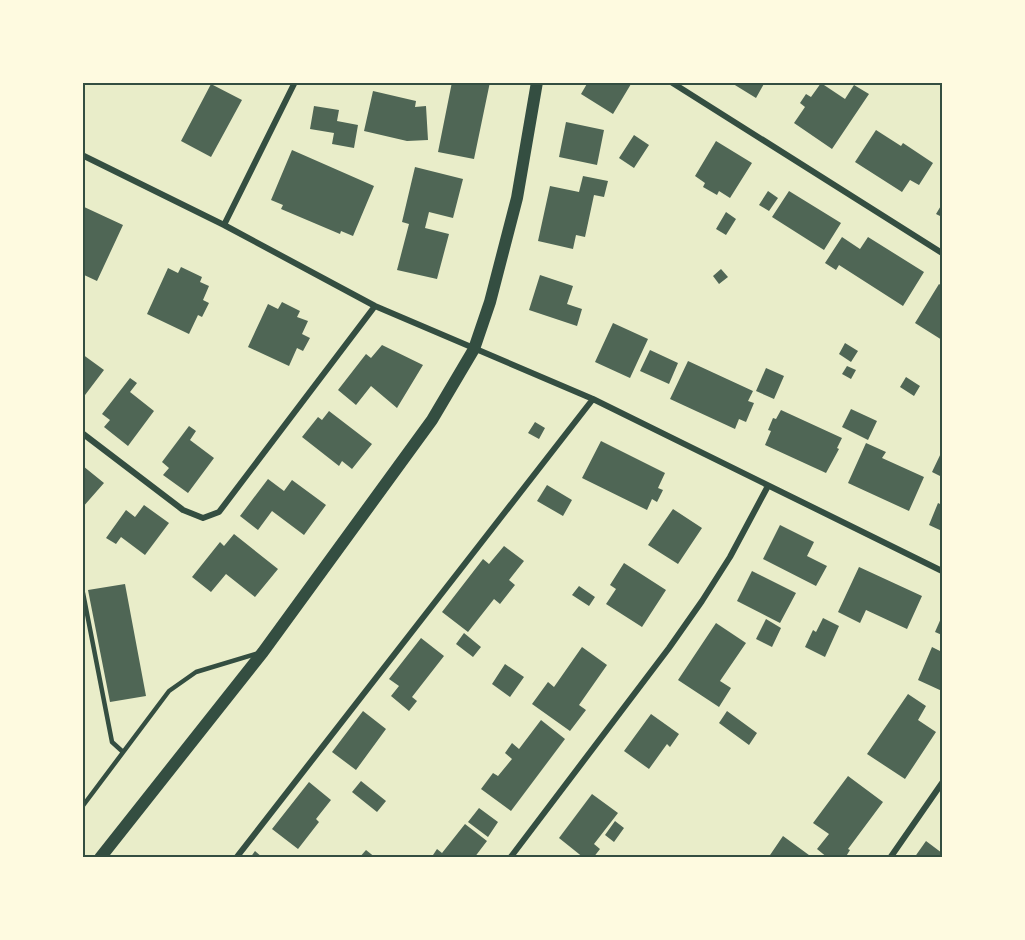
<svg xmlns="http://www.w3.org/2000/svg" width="1025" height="940" font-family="Commissioner,sans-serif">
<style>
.building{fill:#4f6655}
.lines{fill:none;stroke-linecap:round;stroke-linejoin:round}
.service{stroke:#344e41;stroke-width:4.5}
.minor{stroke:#344e41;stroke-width:6}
.secondary{stroke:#344e41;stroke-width:12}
.neatline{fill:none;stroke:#344e41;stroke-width:2}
</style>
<rect width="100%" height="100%" fill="#e9edc9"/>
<path class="building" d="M452,82H490L474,159L438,152Z
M588,82H628L631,84L613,114L581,94Z
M730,82H765L756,98Z
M821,83L845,99L854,85L869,94L832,149L794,123L805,107L800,103L806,94L811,97Z
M211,84L242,100L211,157L181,141Z
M373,91L416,101L415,107L426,106L428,140L407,141L364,131Z
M314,106L339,110L337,121L358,125L354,148L332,144L334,133L310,129Z
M566,122L604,130L597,165L559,157Z
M876,130L901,146L903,143L933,163L919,185L910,180L902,192L855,162Z
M634,135L649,145L634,168L619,158Z
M716,141L752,163L730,198L719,191L717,195L703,187L705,183L695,176Z
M292,150L374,186L353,236L341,231L340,234L281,209L283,205L271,200Z
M415,167L463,179L453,218L429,212L425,228L449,234L437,279L397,270L409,224L402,222Z
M583,176L608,181L604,197L594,195L585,237L576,235L573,249L538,241L550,186L579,192Z
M768,191L778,198L769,211L759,205Z
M789,191L841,223L824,250L772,217Z
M942,204V217L936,214Z
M82,206L123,225L97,281L82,274Z
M726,212L736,219L726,235L716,229Z
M842,237L860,249L868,237L924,272L903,306L839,265L836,270L825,263Z
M181,267L202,277L200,282L209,286L203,300L209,303L202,317L198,315L189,334L147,314L168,268L178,273Z
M721,269L728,277L719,284L713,276Z
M540,275L573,286L567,304L582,309L577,326L529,310Z
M939,284L942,286V340L915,323Z
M282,302L300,311L297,317L308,321L302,334L310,338L303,351L297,348L289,366L248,347L268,304L278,309Z
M613,323L648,339L630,378L595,362Z
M845,343L858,351L851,362L839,354Z
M382,345L423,365L397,408L371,386L356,405L338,390L366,354L371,358Z
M650,350L678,363L669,384L640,371Z
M82,354L104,370L82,399Z
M688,361L753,391L748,401L754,403L746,422L739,419L735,429L670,399Z
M847,366L856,370L851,379L842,374Z
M766,368L784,376L774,399L756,391Z
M906,377L920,386L914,396L900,387Z
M130,378L137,383L130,392L154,411L128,446L104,427L110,420L102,414Z
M851,409L877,421L868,440L842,427Z
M781,410L842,438L837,448L839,449L826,473L765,445L771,431L768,430L773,418L776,419Z
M329,411L372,444L352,469L342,461L339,466L302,437L318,417L322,420Z
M535,422L545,428L539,439L528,433Z
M189,426L196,431L190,440L214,458L188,493L163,475L169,468L162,462Z
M601,441L665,473L658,488L663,490L657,502L652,499L647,510L582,478Z
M866,443L886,452L882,458L924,477L909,511L848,483Z
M942,451V477L932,472Z
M83,466L104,483L82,508V467Z
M268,479L284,491L292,480L326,505L304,535L272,511L258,530L240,516Z
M547,485L572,500L563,516L537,501Z
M942,498V531L929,525L938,503L940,504Z
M144,505L169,523L145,555L121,537L116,544L106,538L126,510L135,517Z
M673,509L702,528L678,564L648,545Z
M780,525L814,542L807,556L827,566L816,586L763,559Z
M234,534L278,569L255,597L226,574L211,592L192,577L220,542L224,546Z
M504,546L524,561L509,580L515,585L500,604L494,599L468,632L442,612L483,559L489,564Z
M624,563L666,590L642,627L606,604L616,589L610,585Z
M859,567L922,596L907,629L866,610L860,623L838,612Z
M752,571L796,593L780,623L737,601Z
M125,584L146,696L110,702L88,590Z
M579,586L595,597L589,606L572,595Z
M942,616V635L935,632Z
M823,618L839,626L825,657L805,647L813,630L816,632Z
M766,619L781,628L772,647L756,639Z
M716,623L746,643L720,681L731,688L719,707L678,680Z
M464,633L481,647L473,657L456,644Z
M421,638L444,656L412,697L417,701L409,711L391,696L399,686L389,679Z
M582,647L607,665L579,705L586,710L570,731L532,704L548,682L554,687Z
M932,647L942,652V691L918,680Z
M505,664L524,677L510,697L492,684Z
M908,694L926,706L918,720L936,732L905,779L867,754Z
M363,711L386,729L356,770L332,752Z
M727,711L757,733L749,745L719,723Z
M651,714L679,734L670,747L667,744L649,769L624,751Z
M541,720L565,739L511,811L481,789L493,773L498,776L512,759L505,753L512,743L519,749Z
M848,776L883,802L848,849L850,850L845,858H828L817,849L829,834L813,823Z
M361,781L386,801L377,812L352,792Z
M309,782L331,800L316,819L319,822L298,849L272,829Z
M592,794L618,813L594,844L600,849L593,858H584L559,838Z
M479,808L498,822L488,837L468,822Z
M615,821L624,828L614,842L605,835Z
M465,824L487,841L474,858H431L437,849L442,853Z
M783,836L813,858H768Z
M926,841L942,853V858H914Z
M366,850L376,858H359Z
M255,851L263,858H250Z"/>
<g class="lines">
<path class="service" d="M83,593L112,742L123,752
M82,807L169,691L196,672L259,653"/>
<path class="minor" d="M671,82L942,253
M82,155L224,225L375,306L593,399L942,571
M224,225L295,82
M82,433L183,510L203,518L219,512L375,306
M236,858L593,399
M510,858L669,648L702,601L730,557L768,486
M890,858L942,783"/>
<path class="secondary" d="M100,858L263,652L432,420L474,349L490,302L517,198L537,82"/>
</g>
<rect width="1025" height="940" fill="none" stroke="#fefae0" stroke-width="168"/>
<rect x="84" y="84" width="857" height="772" class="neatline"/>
</svg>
